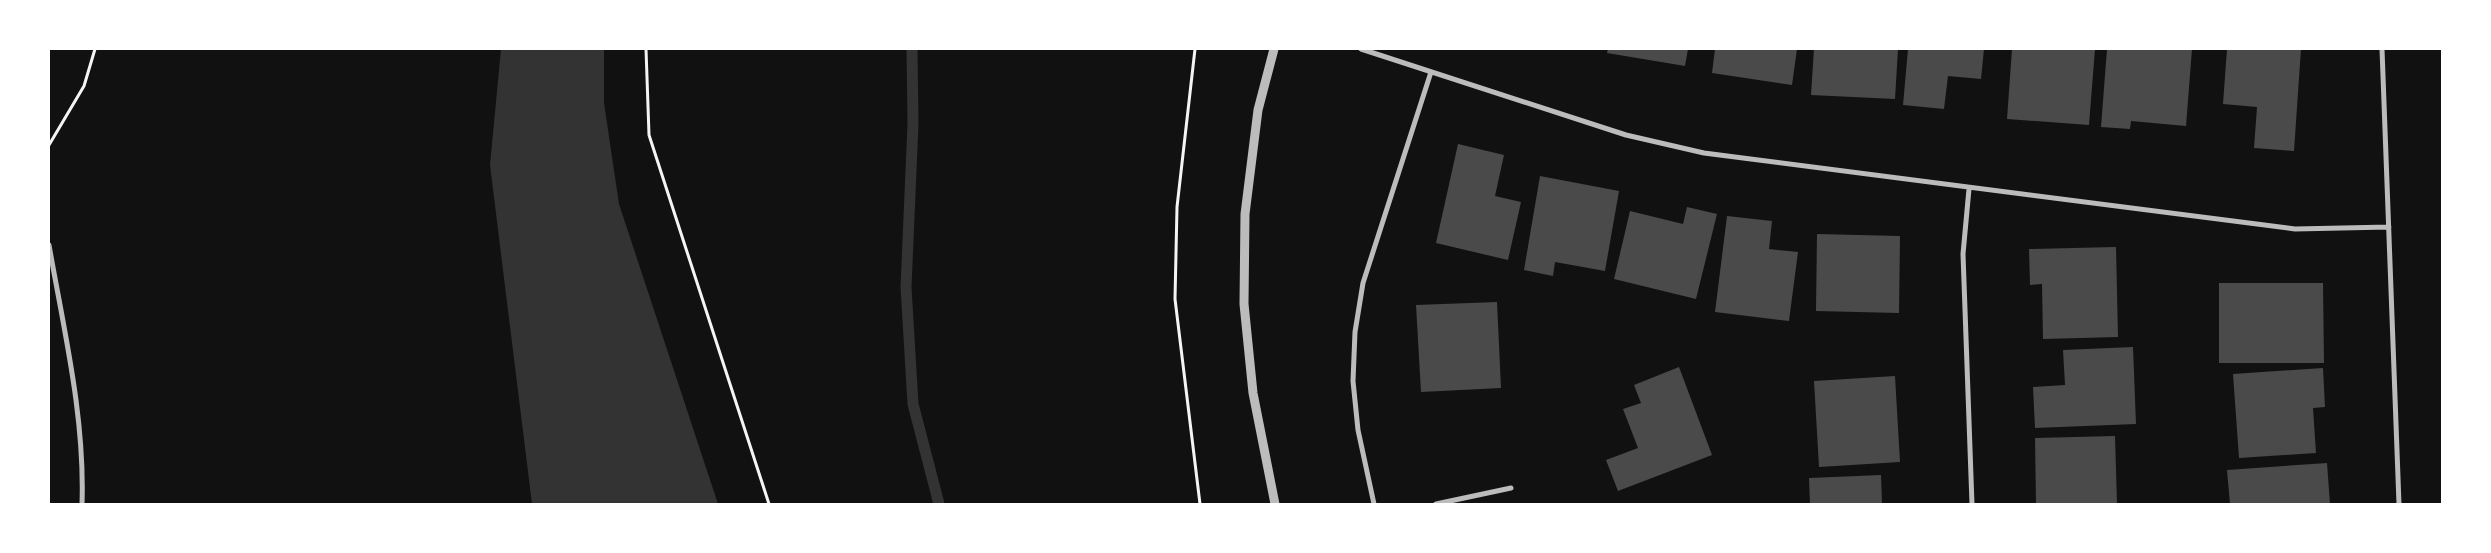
<svg xmlns="http://www.w3.org/2000/svg" width="2491" height="553" font-family="Manrope,sans-serif">
<style>
.water{fill:#333}
.lines{fill:none;stroke-linecap:round;stroke-linejoin:round}
.stream{stroke:#333;stroke-width:11}
.building{fill:#4a4a4a}
.path{stroke:#f5f5f5;stroke-width:3}
.minor{stroke:#bcbcbc;stroke-width:5}
.tertiary{stroke:#bcbcbc;stroke-width:9}
</style>
<rect width="100%" height="100%" fill="#111"/>
<path class="water" d="M501,49H604V103L619,204L718,504H532L490,165Z"/>
<g class="lines">
<path class="stream" d="M912,49L913,124L906,287L913,404L939,504"/>
</g>
<path class="building" d="M1608,49H1688L1685,66L1607,53Z
M1715,49H1797L1792,85L1712,73Z
M1814,49H1898L1895,99L1811,95Z
M1908,49H1984L1981,79L1948,76L1944,109L1903,105Z
M2012,49H2095L2089,125L2007,119Z
M2107,49H2192L2186,126L2131,121L2130,129L2101,127Z
M2227,49H2301L2294,151L2254,148L2257,107L2223,104Z
M1458,144L1504,155L1495,196L1521,202L1508,260L1436,243Z
M1540,176L1619,191L1605,271L1555,262L1553,276L1524,270Z
M1687,207L1717,214L1696,299L1614,279L1630,211L1683,224Z
M1727,216L1772,221L1769,249L1798,252L1789,321L1715,312Z
M1817,234L1900,236L1899,313L1816,311Z
M2116,247L2118,337L2043,339L2042,284L2030,285L2029,249Z
M2219,283H2323L2324,363H2219Z
M1497,302L1501,388L1421,392L1416,305Z
M2133,347L2136,424L2035,428L2033,387L2065,385L2063,350Z
M1679,367L1712,455L1618,491L1606,460L1638,448L1623,409L1641,403L1634,385Z
M2323,368L2325,407L2313,408L2316,453L2239,458L2233,374Z
M1895,376L1900,462L1819,467L1814,381Z
M2115,436L2117,504H2036L2035,438Z
M2327,463L2330,504H2230L2227,470Z
M1881,475L1882,504H1810L1809,478Z"/>
<g class="lines">
<path class="path" d="M646,49L649,135L769,504
M1195,49L1177,207L1175,299L1200,504
M49,145L84,86L95,49"/>
<path class="minor" d="M1361,49L1626,135L1704,153L2295,229L2389,227
M2382,49L2399,504
M1969,189L1963,254L1972,504
M49,245C64,331 85,417 82,504
M1374,504L1358,430L1353,381L1355,332L1363,283L1431,72
M1436,504L1511,488"/>
<path class="tertiary" d="M1274,49L1258,110L1245,214L1244,304L1253,393L1275,504"/>
</g>
<rect width="2491" height="553" fill="none" stroke="#ffffff" stroke-width="100"/>
</svg>
